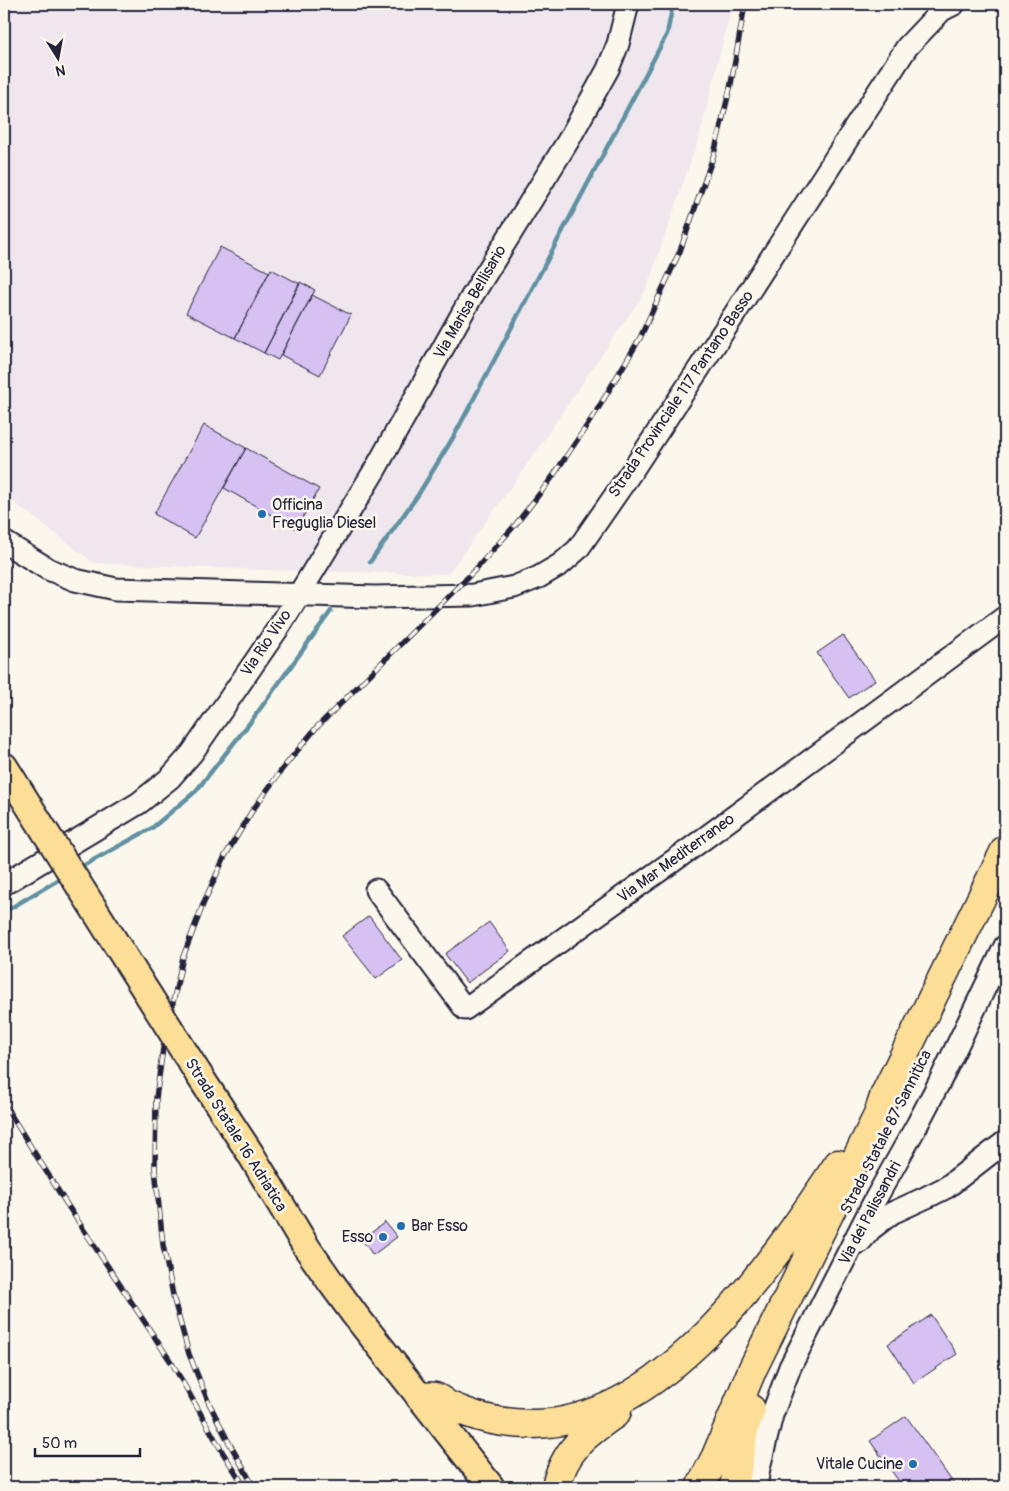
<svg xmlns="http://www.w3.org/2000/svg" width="1009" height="1491" font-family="Pangolin,sans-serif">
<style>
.built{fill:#f0e7ee}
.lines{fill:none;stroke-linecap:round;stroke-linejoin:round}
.stream{stroke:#6191a2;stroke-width:4.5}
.building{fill:#d6c1f2;stroke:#22223b}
.minor-casing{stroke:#22223b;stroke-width:25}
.major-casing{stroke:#22223b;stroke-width:30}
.highway-casing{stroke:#22223b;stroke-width:31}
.minor{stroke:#fbf7ec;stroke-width:21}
.major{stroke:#fcde96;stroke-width:26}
.highway{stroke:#fcde96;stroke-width:28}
.rail-casing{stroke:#22223b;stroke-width:5.5}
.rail{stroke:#fbf7ec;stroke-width:4;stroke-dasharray:11;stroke-linecap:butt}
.major-bridge-casing{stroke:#22223b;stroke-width:30;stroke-linecap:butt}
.major-bridge{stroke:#fcde96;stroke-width:26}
.poi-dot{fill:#1f6fb2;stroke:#fbf7ec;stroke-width:2}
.labels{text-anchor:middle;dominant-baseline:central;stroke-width:5;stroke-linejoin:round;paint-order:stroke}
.street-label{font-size:16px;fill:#22223b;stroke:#fbf7ec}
.poi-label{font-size:16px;fill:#22223b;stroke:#fbf7ec;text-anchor:start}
</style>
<rect width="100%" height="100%" fill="#fbf7ec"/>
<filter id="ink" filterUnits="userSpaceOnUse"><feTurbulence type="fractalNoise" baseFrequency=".02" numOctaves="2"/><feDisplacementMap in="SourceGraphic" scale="10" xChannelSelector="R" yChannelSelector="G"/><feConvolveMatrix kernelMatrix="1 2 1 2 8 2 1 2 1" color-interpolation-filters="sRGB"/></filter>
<g filter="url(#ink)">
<path class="built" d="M4,4H732L700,135L646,290L519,476L448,574L259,570L94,563L4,495Z"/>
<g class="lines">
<path class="stream" d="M370,562L418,495L454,436L667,34L673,4
M79,868L152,828L196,791L252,720L331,611
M4,912L63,877"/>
</g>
<path class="building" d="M220,247L269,272L235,338L186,313Z
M271,269L300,284L264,353L235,338Z
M300,282L315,290L278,360L264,353Z
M312,295L351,315L320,375L281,355Z
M204,425L246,448L195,538L154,514Z
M246,448L319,489L296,529L224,488Z
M843,635L875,680L849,698L817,653Z
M369,916L402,960L376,979L342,936Z
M489,922L510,951L467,983L445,954Z
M385,1222L397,1237L373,1255L362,1240Z
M931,1315L957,1354L914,1383L888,1344Z
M906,1416L956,1487H903L870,1441Z"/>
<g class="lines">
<defs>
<path id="minor" d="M4,542L48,569L75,580L116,589L375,597L473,595L514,587L539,577L561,564L578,549L632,471L725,329L907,47L942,10L954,4
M4,884L139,803L170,778L192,753L281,624L376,468L472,296L568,141L608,69L618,44L628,4
M376,890L465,1009L690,849L1005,617
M860,1242L871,1229L892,1213L927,1197L947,1187L1005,1142
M756,1487L759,1468L772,1415L790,1367L876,1198L917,1125L940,1081L1005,946"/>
<path id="major" d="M4,766L46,833
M199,1075L250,1153L307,1248L330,1281L355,1315L491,1487"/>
<path id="highway" d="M420,1397C424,1397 431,1396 435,1397C439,1398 444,1403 448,1405C454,1408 460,1410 465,1412C486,1420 510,1424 532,1424C664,1424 773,1262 838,1164
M556,1487C564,1450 586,1434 615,1414L617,1411
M700,1487L716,1456L753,1368L878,1115L885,1094L1005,850
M734,1487L745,1425L751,1409"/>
</defs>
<use href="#minor" class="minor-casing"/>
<use href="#major" class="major-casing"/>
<use href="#highway" class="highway-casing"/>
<use href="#minor" class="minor"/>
<use href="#major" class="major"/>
<use href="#highway" class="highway"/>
<defs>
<path id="rail" d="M4,1104L66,1203L173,1365L223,1453L245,1487
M254,1487L227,1439L208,1401L189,1354L174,1300L163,1245L155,1168L156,1098L163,1048L183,957L204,902L225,856L252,811L283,768L316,728L474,571L516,524L551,479L596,412L640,338L680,251L714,154L731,84L745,4"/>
</defs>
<use href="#rail" class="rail-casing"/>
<use href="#rail" class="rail"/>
<defs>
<path id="major-bridge" d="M46,833L199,1075"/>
</defs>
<use href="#major-bridge" class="major-bridge-casing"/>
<use href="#major-bridge" class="major-bridge"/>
</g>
</g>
<g class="poi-dot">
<circle cx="262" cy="514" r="5"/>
<circle cx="401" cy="1226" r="5"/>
<circle cx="383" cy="1237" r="5"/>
<circle cx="913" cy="1464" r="5"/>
</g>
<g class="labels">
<g class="street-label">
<text transform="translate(470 302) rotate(-60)">Via Marisa Bellisario</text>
<text transform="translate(681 394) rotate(-56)">Strada Provinciale 117 Pantano Basso</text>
<text transform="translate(266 643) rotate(-56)">Via Rio Vivo</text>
<text transform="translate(676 858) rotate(-36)">Via Mar Mediterraneo</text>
<text transform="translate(886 1132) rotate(-63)">Strada Statale 87 Sannitica</text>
<text transform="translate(236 1135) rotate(58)">Strada Statale 16 Adriatica</text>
<text transform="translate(870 1213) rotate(-62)">Via dei Palissandri</text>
</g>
<g class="poi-label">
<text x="272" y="505">Officina<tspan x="272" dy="18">Freguglia Diesel</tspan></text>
<text x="411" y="1226">Bar Esso</text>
<text x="373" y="1237" text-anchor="end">Esso</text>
<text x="903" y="1464" text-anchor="end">Vitale Cucine</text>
</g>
</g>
<rect width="1009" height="1491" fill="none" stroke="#fbf7ec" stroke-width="20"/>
<rect x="10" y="10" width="989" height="1471" fill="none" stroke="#22223b" stroke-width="2" filter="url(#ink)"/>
<g transform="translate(58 58) rotate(169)" stroke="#fbf7ec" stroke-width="4" paint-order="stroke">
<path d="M0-4L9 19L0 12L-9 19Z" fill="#22223b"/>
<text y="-8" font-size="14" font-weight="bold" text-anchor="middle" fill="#22223b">N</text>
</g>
<path d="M35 1448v8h105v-8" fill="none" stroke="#22223b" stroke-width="2.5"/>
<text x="42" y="1448" font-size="15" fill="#22223b" stroke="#fbf7ec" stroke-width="4" paint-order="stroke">50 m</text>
</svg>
